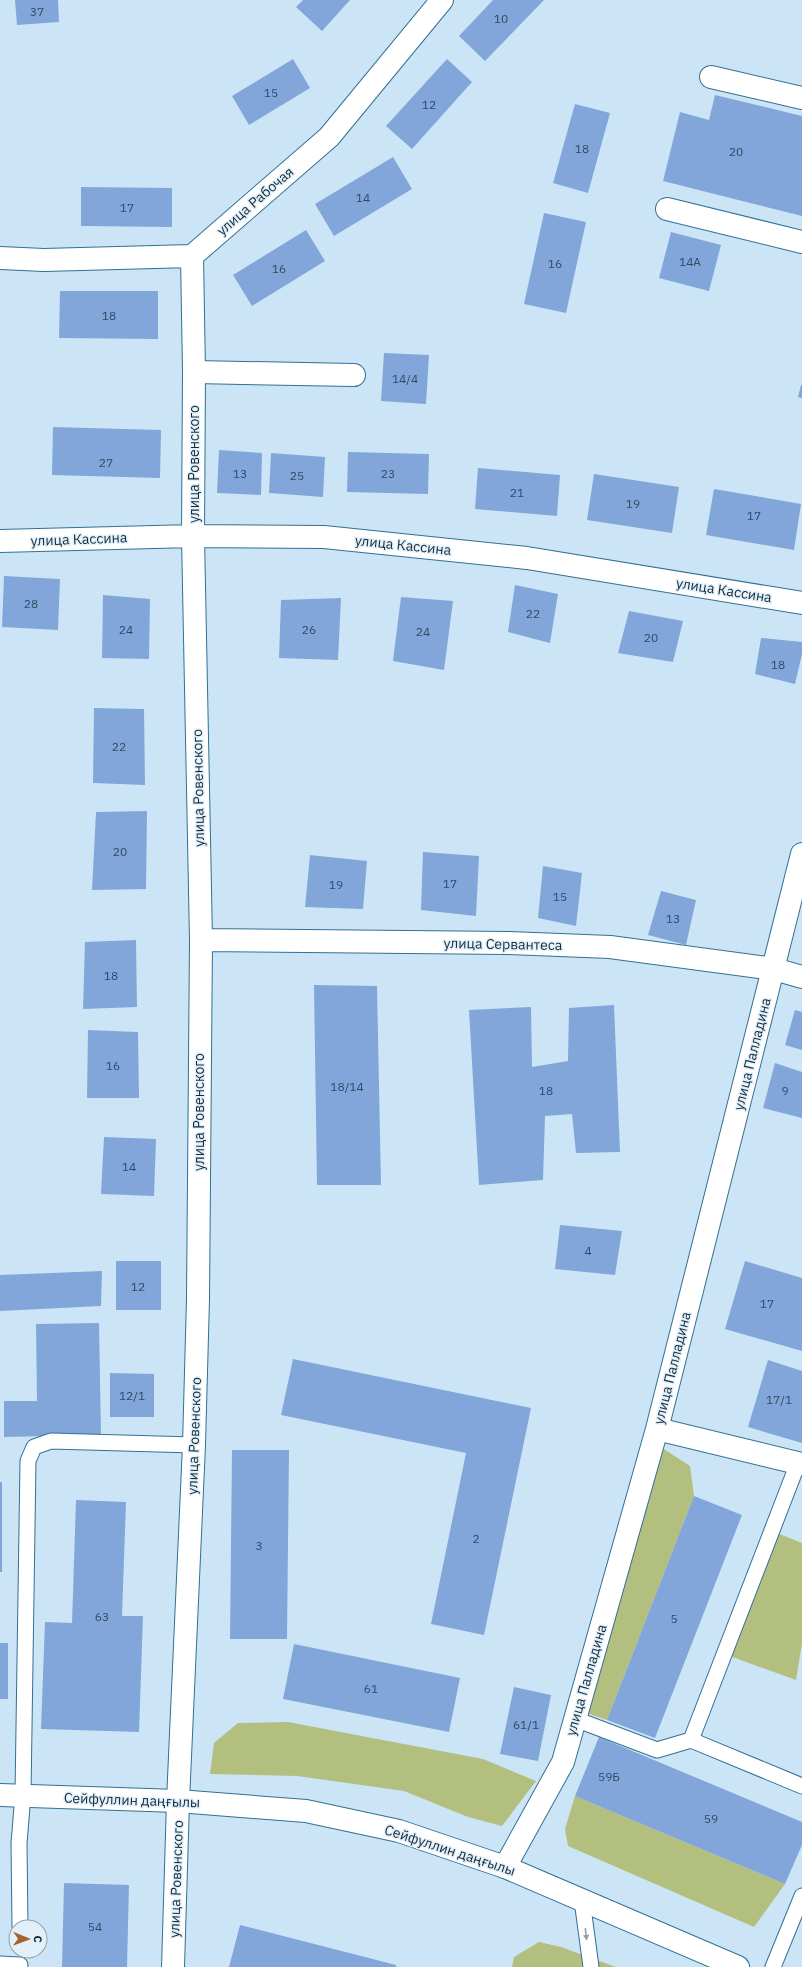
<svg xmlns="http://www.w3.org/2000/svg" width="802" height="1967" font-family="'IBM Plex Sans',sans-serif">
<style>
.green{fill:#b3bf7f}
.building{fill:#82a6da}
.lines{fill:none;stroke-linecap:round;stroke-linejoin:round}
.lane-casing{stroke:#317095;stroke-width:17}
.street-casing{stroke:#317095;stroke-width:24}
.secondary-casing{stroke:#317095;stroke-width:24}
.lane{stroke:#fff;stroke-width:15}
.street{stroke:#fff;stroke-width:22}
.secondary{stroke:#fff;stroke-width:22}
.oneway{fill:#94a0a7}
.labels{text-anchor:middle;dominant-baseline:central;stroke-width:3;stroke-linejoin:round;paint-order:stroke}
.number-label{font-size:12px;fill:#2e4a64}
.street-label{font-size:14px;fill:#122c3c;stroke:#e4f0f9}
</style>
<rect width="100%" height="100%" fill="#cce5f6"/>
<path class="green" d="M653,1442L690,1466L694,1496L607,1720L577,1710Z
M772,1531L802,1543V1643L796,1680L724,1654Z
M288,1722L483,1759L536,1781L502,1826L468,1817L404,1791L297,1776L210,1774L214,1743L238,1723Z
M575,1796L785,1884L754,1927L568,1846L565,1829Z
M539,1942L561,1947L616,1967H512L514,1957Z"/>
<path class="building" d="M15,0H58L59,22L17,25Z
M303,0H350L322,31L296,7Z
M493,0H544L485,61L459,36Z
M293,59L310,88L249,125L232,96Z
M447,59L472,82L412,149L386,126Z
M715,95L802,116V216L663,181L680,112L709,120Z
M575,104L610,113L588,193L553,183Z
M393,157L412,189L334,236L315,204Z
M81,187L172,188V227L81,226Z
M544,213L586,222L566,313L524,304Z
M306,230L325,261L252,306L233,275Z
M671,232L721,245L709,291L659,278Z
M60,291H158V339L59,338Z
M384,353L429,355L426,404L381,401Z
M801,385H802V398L798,397Z
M53,427L161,430L160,478L52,475Z
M219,450L262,453L261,495L217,493Z
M348,452L429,454L428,494L347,492Z
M271,453L325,457L323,497L269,493Z
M478,468L560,475L557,516L475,509Z
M594,474L679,487L672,533L587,520Z
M714,489L801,504L794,550L706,535Z
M4,576L60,579L58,630L2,627Z
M515,585L558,594L550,643L508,632Z
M103,595L150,599L149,659L102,658Z
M401,597L453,601L444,670L393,661Z
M341,598L338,660L279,658L281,600Z
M629,611L683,621L673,662L618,653Z
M761,638L802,642V654L795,684L755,674Z
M94,708L144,709L145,785L93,783Z
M147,811L146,889L92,890L96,812Z
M423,852L479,856L476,916L421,910Z
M310,855L367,861L363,909L305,907Z
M543,866L582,873L576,926L538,918Z
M661,891L696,900L686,945L648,935Z
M136,940L137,1007L83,1009L85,942Z
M314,985L377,986L381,1185H317Z
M614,1005L620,1152L576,1153L572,1114L545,1116L543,1180L479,1185L469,1010L531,1007L532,1067L568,1061L569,1008Z
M795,1010L802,1012V1050L785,1045Z
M88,1030L138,1032L139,1098H87Z
M775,1063L802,1072V1118L763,1108Z
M104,1137L156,1139L154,1196L101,1194Z
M560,1225L622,1231L615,1275L555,1269Z
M116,1261H161V1310H116Z
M745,1261L802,1278V1351L725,1329Z
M102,1271L101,1306L0,1311V1275Z
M99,1323L101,1435L4,1437V1401H37L36,1324Z
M293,1359L531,1408L484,1635L431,1624L466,1453L281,1415Z
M768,1360L802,1371V1443L748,1427Z
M110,1373L154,1374V1417H110Z
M232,1450H289L287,1639H230Z
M0,1482H2V1572H0Z
M694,1496L742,1515L655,1738L607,1720Z
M76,1500L126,1502L122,1616H143L139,1732L41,1729L45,1622L72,1623Z
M0,1643H8V1699H0Z
M294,1644L460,1678L449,1732L283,1699Z
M514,1687L551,1695L538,1761L500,1754Z
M599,1737L802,1822V1845L785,1884L575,1796Z
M64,1883L129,1885L127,1967H62Z
M240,1925L396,1965V1967H229Z"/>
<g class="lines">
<defs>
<path id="lane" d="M575,1719L657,1750L691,1740L802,1786
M691,1740L798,1463
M582,1900L591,1967
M20,1927L19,1843L23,1795L28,1461L34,1447L51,1441L194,1445
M0,1964L20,1965
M773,1967L802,1896"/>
<path id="street" d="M711,77L802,98
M667,209L802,242
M0,258L44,260L192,256L329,137L442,0
M194,372L354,375
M0,541L193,536L324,537L527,558L802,603
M201,940L509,943L610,947L774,969L802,977
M657,1429L802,1464
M505,1867L563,1762L657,1429L802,854
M173,1967L178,1801L194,1445L198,1299L201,940L193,536L194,372L192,256"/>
<path id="secondary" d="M0,1795L178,1801L306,1811L399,1831L505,1867L738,1967"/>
</defs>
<use href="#lane" class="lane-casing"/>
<use href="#street" class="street-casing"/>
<use href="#secondary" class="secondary-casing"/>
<use href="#lane" class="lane"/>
<use href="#street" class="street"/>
<use href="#secondary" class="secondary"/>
</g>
<defs><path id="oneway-solid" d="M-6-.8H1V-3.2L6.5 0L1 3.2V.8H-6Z"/></defs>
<use class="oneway" href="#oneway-solid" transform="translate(586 1934) rotate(83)"/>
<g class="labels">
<g class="number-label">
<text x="37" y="11">37</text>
<text x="501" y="18">10</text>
<text x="271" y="92">15</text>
<text x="429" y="104">12</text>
<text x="582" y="148">18</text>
<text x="736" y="151">20</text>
<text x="363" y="197">14</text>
<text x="127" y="207">17</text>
<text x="690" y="261">14А</text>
<text x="555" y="263">16</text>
<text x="279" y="268">16</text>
<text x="109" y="315">18</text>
<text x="405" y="378">14/4</text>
<text x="106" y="462">27</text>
<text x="240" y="473">13</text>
<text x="388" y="473">23</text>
<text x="297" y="475">25</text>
<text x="517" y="492">21</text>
<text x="633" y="503">19</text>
<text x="754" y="515">17</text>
<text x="31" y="603">28</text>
<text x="533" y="613">22</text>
<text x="126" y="629">24</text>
<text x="309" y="629">26</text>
<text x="423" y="631">24</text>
<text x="651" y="637">20</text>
<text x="778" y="664">18</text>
<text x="119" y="746">22</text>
<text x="120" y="851">20</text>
<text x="450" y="883">17</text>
<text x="336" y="884">19</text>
<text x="560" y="896">15</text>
<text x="673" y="918">13</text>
<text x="111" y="975">18</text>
<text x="113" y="1065">16</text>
<text x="347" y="1086">18/14</text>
<text x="546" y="1090">18</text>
<text x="785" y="1090">9</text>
<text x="129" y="1166">14</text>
<text x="588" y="1250">4</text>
<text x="138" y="1286">12</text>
<text x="767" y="1303">17</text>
<text x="132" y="1395">12/1</text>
<text x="779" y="1399">17/1</text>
<text x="476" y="1538">2</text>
<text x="259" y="1545">3</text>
<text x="102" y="1616">63</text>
<text x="674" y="1618">5</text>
<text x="371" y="1688">61</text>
<text x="526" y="1724">61/1</text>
<text x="609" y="1776">59Б</text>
<text x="711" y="1818">59</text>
<text x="95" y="1926">54</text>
</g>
<g class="street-label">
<text transform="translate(255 201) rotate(-41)">улица Рабочая</text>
<text transform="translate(194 464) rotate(-90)">улица Ровенского</text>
<text transform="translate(79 539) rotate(-2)">улица Кассина</text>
<text transform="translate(403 545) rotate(6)">улица Кассина</text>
<text transform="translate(724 590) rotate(9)">улица Кассина</text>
<text transform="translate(198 788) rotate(-91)">улица Ровенского</text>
<text transform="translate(503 944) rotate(1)">улица Сервантеса</text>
<text transform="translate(752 1054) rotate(-76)">улица Палладина</text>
<text transform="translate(199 1112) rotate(-90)">улица Ровенского</text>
<text transform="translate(672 1368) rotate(-76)">улица Палладина</text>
<text transform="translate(194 1436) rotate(-88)">улица Ровенского</text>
<text transform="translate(586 1680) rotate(-74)">улица Палладина</text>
<text transform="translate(132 1800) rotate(2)">Сейфуллин даңғылы</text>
<text transform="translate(450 1850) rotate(18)">Сейфуллин даңғылы</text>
<text transform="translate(176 1879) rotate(-88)">улица Ровенского</text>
</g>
</g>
<g transform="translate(28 1939) rotate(91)"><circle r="19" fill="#e4f0f9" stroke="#90a2ad"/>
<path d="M0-3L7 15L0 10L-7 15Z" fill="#a5642f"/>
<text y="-6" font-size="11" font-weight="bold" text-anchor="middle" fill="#122c3c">С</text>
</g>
</svg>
